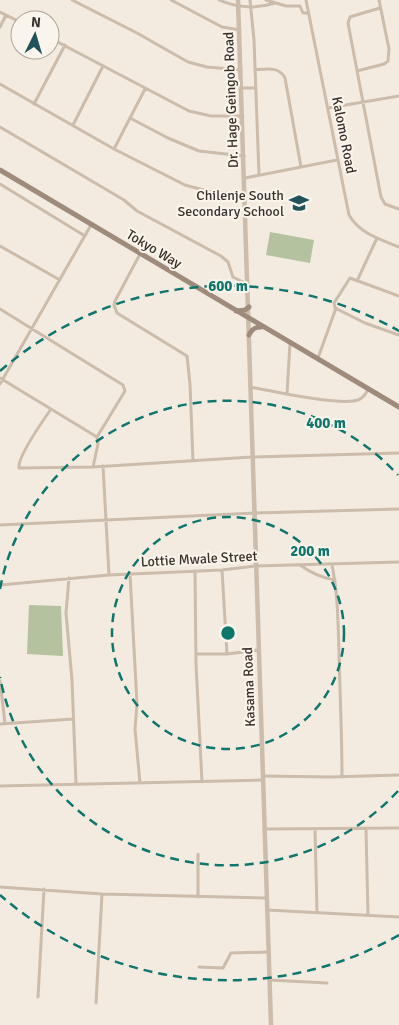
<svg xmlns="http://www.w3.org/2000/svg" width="399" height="1025" font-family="Signika,sans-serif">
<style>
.green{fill:#b4c29f}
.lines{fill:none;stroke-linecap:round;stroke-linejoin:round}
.minor{stroke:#cbbcab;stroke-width:3}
.tertiary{stroke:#cbbcab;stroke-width:4.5}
.secondary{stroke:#9f8b7c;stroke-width:5}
.ring{fill:none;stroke:#0f766e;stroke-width:2.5;stroke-dasharray:9 6}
.labels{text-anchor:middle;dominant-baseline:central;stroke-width:4;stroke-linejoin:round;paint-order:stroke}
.street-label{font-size:14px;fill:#39302a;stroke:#faf5ec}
.poi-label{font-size:14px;fill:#39302a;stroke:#faf5ec;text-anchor:end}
.centre{fill:#0f766e;stroke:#faf5ec;stroke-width:2.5}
.ring-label{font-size:15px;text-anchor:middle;font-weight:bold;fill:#0f766e;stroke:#faf5ec;stroke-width:4;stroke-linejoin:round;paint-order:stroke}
</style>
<rect width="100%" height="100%" fill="#f3ebdf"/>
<path class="green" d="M270,232L314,240L310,263L266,255Z
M29,605L61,606L63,656L27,654Z"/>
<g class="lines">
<path class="minor" d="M72,0L137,33L188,62L207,67L241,70
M171,0L222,27L240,30
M219,0C237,8 256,9 275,3
M250,0L254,40L259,175
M266,0L286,6H300L303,13H308
M306,0L349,215C360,234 380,239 399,247
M380,8L353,16L350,17L348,23L381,197L385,204L399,209
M0,12L20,22
M0,27L6,15
M50,38L189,111L211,116H243
M255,70C266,69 279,66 285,78L301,167
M357,71L384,64L388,61L389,49L379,0
M0,84L114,149L185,185L211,192L245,194
M242,88H256
M34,104L65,45
M328,108L399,96
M130,118L168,138L199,151L244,156
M73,125L103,66
M0,127L124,200L137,211L221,256L228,262L233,277L247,284
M114,149L145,89
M245,178L337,160
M0,184L85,236
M0,246L60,280
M140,254L115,301L114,305L117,313L187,356L190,384L193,461
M357,281L377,238
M399,296L350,278L334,303L335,308L365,323L399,335
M0,309L123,385L125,391L97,437L98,444L93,467
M318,358L336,308
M0,378L97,437
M0,384L91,225
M250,387C272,391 340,406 358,400C363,398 366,394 368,389
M287,394L290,343
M51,409C44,419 17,458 19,468L93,467L252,457L399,453
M103,466L109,575
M0,525L255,513L399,509
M300,565C311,573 322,578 335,580
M332,565C338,594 338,623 339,653C340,695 342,736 342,777
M222,570L227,654
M195,571L196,664L202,782
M130,574L137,704L135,729L140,783
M69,578L66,613L72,680L76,784
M0,585L109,575L222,570L255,566L399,562
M196,654H227L259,650
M0,681L5,723
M0,724L73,719
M263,776L331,777L399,775
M0,786L263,780
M264,829L399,828
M315,829L317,913
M366,829L368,915
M198,854V897
M0,887L102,894L266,898
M267,910L399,917
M199,967L223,968L231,953L268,952
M269,980L327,983
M38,997L44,889
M96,1003L102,894"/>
<path class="tertiary" d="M238,0L271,1025"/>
<path class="secondary" d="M0,170L399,407
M236,311L245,310L249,307
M249,335C252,329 255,327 261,327"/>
</g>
<g class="ring">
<circle cx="228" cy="633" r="116"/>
<path d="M398 791A232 232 0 0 1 0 677M0 589A232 232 0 0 1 398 475"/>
<path d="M399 935A347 347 0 0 1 0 895M0 371A347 347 0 0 1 399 331"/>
</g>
<defs>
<symbol id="school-bare" viewBox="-9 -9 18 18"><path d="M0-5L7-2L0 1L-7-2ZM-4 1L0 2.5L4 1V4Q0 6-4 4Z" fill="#20525a" stroke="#faf5ec" stroke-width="2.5" paint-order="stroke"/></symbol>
</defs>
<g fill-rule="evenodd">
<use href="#school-bare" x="285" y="189" width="28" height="28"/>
</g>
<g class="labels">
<g class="street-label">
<text transform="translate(231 100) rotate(-92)">Dr. Hage Geingob Road</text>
<text transform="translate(344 135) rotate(79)">Kalomo Road</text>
<text transform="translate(154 249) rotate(31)">Tokyo Way</text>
<text transform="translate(199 559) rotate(-3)">Lottie Mwale Street</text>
<text transform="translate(249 687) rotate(-92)">Kasama Road</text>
</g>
<g class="poi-label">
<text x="284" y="195">Chilenje South<tspan x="284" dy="16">Secondary School</tspan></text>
</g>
</g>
<circle cx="228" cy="633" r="8" class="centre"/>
<g class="ring-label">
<text x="228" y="291">600 m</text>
<text x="326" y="428">400 m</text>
<text x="310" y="556">200 m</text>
</g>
<g transform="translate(35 35) rotate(5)"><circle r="24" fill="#faf5ec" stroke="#ada69e"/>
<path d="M0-4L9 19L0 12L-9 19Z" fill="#20525a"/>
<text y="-8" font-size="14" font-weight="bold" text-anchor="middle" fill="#39302a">N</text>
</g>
</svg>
